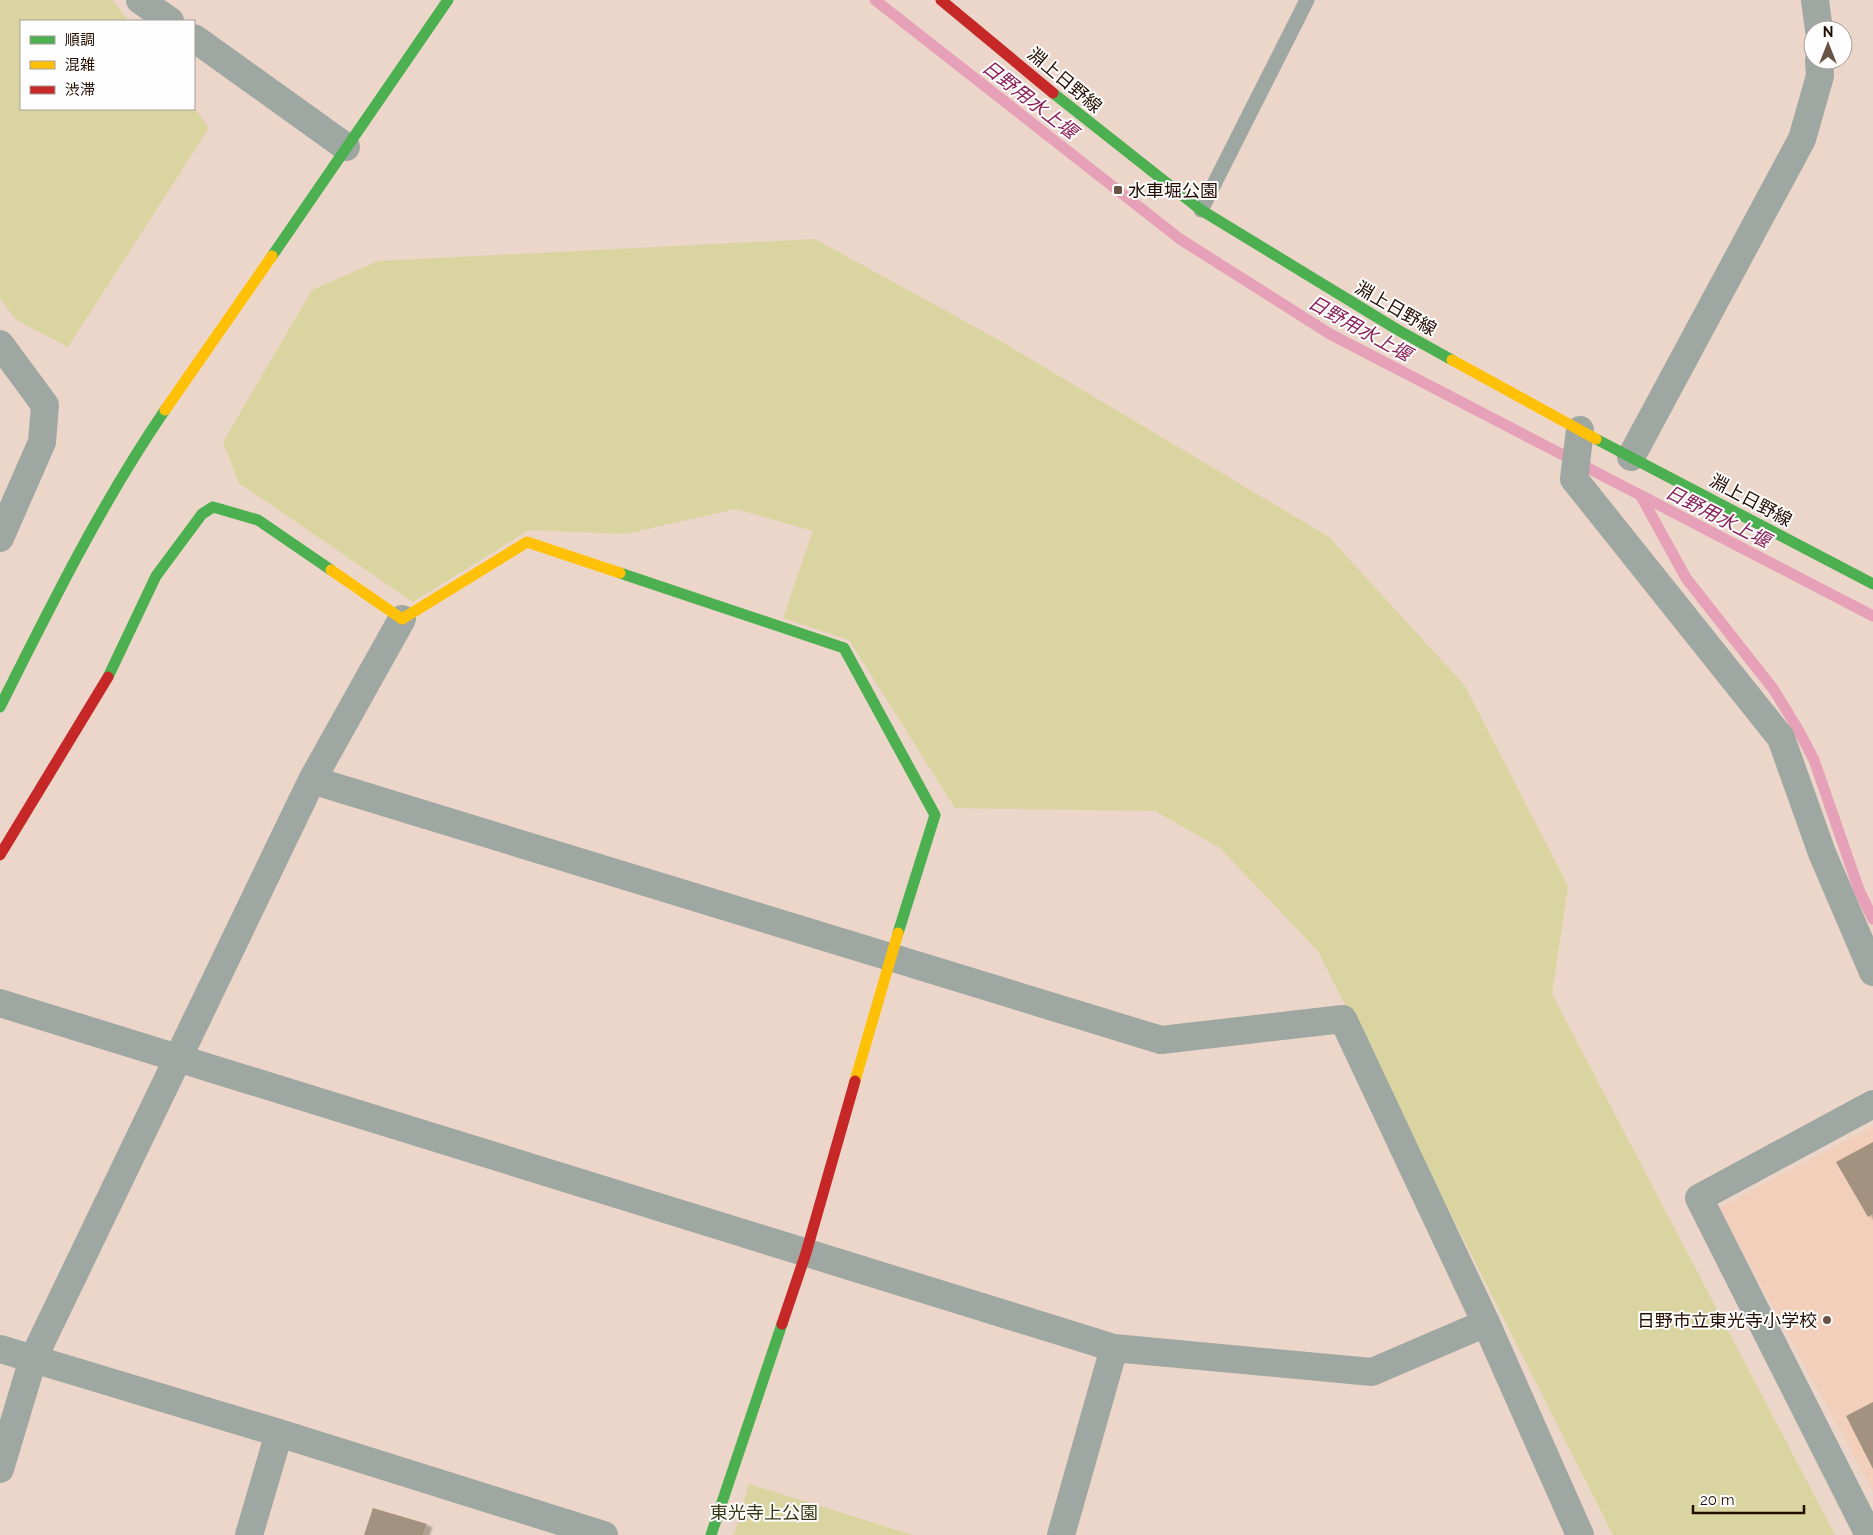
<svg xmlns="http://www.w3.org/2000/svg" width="1873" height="1535" font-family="Raleway,'Noto Sans JP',sans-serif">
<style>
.built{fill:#f1cfba}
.green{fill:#dad5a0}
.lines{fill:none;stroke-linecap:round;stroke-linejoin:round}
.stream{stroke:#e6a0b7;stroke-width:11}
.building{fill:#a49280;filter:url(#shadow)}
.lane{stroke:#9ea7a1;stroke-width:15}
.street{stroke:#9ea7a1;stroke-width:28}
.fast{stroke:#4caf50;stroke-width:11}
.slow{stroke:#ffc107;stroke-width:11}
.jam{stroke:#c62828;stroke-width:11}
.poi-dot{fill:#695346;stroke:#fdfdfd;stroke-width:2}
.labels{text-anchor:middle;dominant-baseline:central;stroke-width:4;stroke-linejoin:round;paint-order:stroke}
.street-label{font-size:18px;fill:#230d00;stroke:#fdfdfd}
.poi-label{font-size:18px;fill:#230d00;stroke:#fdfdfd;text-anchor:start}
.park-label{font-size:18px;fill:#373a13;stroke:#fdfdfd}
.water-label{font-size:19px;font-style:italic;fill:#892157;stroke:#fdfdfd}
</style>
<defs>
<filter id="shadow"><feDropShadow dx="5.5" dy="3" stdDeviation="1" flood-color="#0004"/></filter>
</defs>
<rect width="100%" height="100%" fill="#ecd6c9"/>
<path class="built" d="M1873,1126V1491L1719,1208Z"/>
<path class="green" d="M0,0H112L129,21H21V109L194,107L209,128L68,347L16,320L0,298Z
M815,239L997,339L1329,537L1465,686L1568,886L1552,994L1835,1535H1613L1318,951L1220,848L1155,811L955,808L849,640L783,618L813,531L736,509L625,534L529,530L413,602L239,483L223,442L312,290L378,261Z
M749,1484L913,1535H734Z"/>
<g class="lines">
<path class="stream" d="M875,0L1180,239L1330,334L1873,616
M1642,498L1686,578L1774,690L1799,731L1814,760L1859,890L1873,919"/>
</g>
<path class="building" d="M1873,1142V1214L1868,1217L1836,1162Z
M1873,1402V1469L1846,1416Z
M373,1508L427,1524L423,1535H364Z"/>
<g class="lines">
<path class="lane" d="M1201,210L1307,0"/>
<path class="street" d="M140,0L170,21
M1815,0L1819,30
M194,38L346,147
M0,344L45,405L42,442L0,538
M1580,430L1574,479L1781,738L1822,853L1873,972
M1631,457L1802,139L1820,76L1819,60
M312,780L1161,1040L1343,1019L1486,1323L1580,1535
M0,1003L1114,1348L1372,1372L1486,1323
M0,1349L279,1433L604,1535
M0,1469L33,1359L312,780L402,619
M249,1535L279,1433
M1061,1535L1114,1348
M1869,1535L1699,1198L1873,1104"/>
<path class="fast" d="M1053,93L1201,210L1398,330L1452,360
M272,256L448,0
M1596,439L1873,584
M620,573L844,648L935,815L898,933
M108,677L156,576L202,514L213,507L258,520L331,570
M0,707C50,607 102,502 165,410
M711,1535L782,1324"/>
<path class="slow" d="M1452,360L1596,439
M165,410L272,256
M331,570L402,619L527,542L620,573
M855,1081L898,933"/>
<path class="jam" d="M941,0L1053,93
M0,855L108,677
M782,1324L806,1253L855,1081"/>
</g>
<g class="poi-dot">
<rect x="1113" y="185" width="10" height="10" rx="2.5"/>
<circle cx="1827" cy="1320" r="5"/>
</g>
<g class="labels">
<g class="street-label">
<text transform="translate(1065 80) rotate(40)">淵上日野線</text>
<text transform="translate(1396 308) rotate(30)">淵上日野線</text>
<text transform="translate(1751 500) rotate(28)">淵上日野線</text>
</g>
<g class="poi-label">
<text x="1128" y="190">水車堀公園</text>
<text x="1817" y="1320" text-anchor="end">日野市立東光寺小学校</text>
</g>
<g class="park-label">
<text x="764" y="1512">東光寺上公園</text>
</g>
<g class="water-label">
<text transform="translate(1030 99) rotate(38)">日野用水上堰</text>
<text transform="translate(1360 328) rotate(29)">日野用水上堰</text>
<text transform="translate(1718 516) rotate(27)">日野用水上堰</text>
</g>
</g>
<rect x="20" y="20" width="175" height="90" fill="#fdfdfd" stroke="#a69d98"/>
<rect x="30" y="36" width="25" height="8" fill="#4caf50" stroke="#a69d98"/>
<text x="65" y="45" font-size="15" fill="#230d00">順調</text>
<rect x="30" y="61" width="25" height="8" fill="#ffc107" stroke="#a69d98"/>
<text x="65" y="70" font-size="15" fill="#230d00">混雑</text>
<rect x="30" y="86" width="25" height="8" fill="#c62828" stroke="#a69d98"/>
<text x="65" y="95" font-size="15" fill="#230d00">渋滞</text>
<g transform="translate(1828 45)"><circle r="24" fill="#fdfdfd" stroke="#a69d98"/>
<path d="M0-4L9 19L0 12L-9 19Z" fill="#695346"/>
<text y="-8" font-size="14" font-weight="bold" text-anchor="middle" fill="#230d00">N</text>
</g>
<path d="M1693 1505v8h111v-8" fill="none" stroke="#230d00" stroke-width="2.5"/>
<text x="1700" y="1505" font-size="15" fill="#230d00" stroke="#fdfdfd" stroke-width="4" paint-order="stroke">20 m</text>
</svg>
